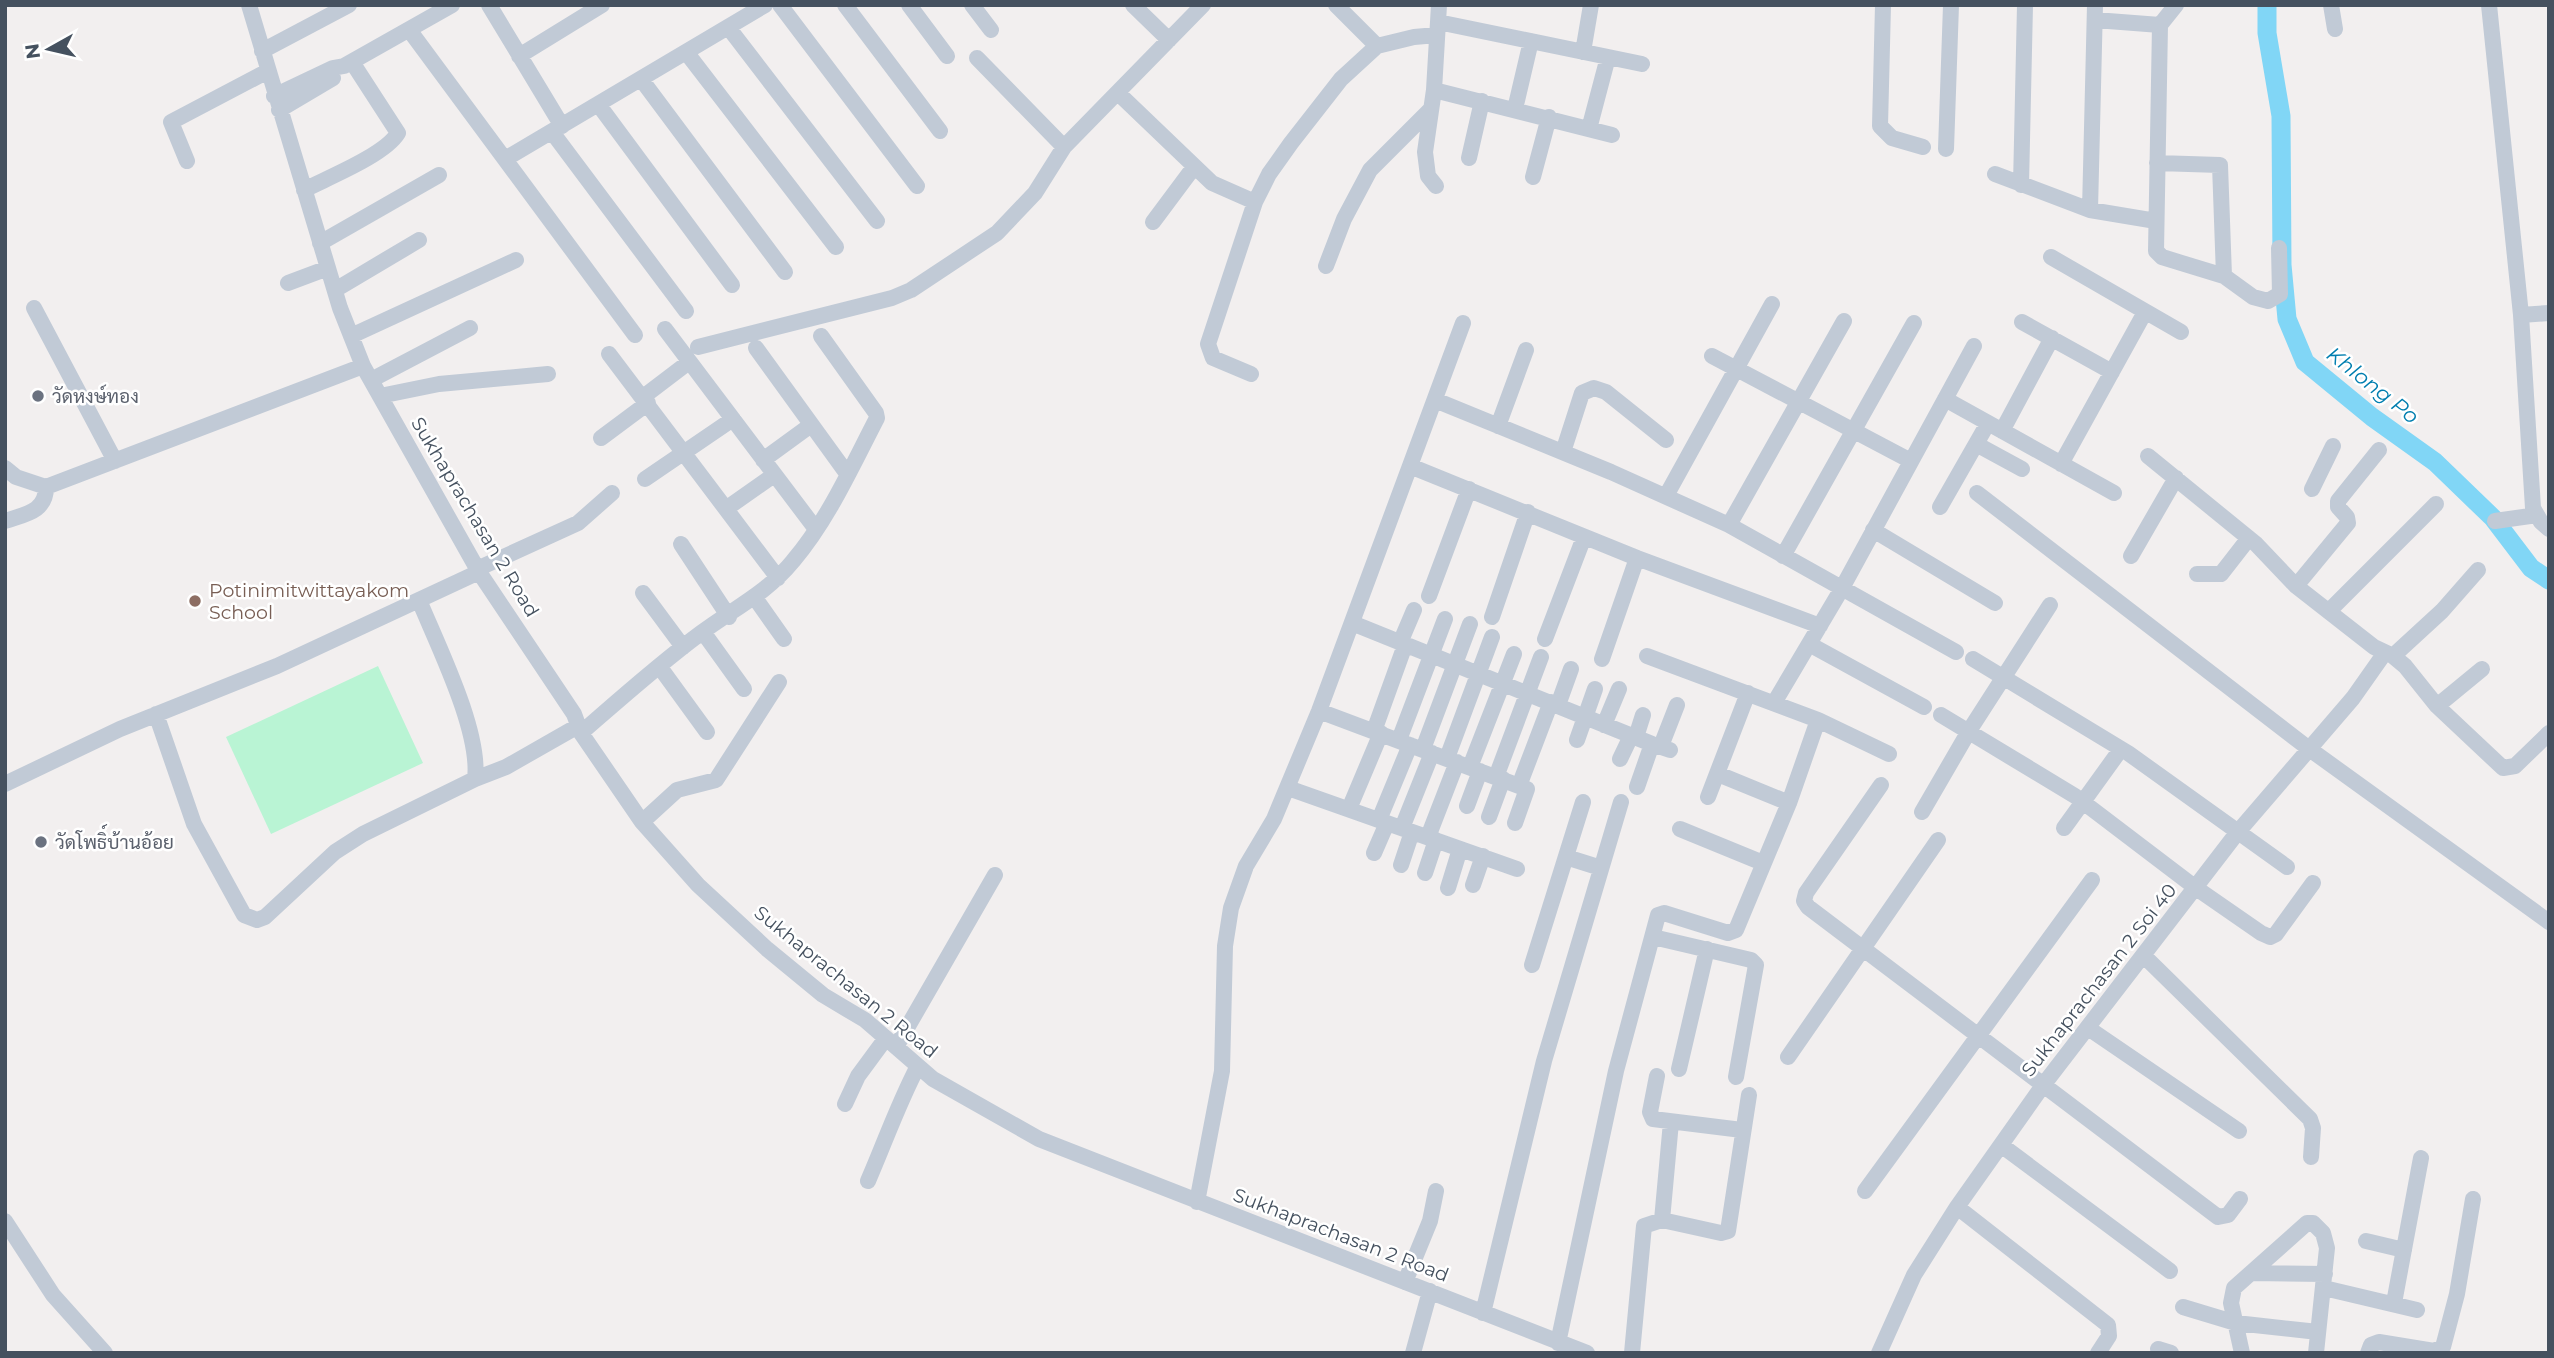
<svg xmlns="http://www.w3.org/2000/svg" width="2554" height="1358" font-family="Montserrat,Sarabun,sans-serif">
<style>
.green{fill:#b9f4d4}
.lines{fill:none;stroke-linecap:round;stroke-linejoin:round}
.river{stroke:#81d6f6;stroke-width:19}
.minor{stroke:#c1cad6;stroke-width:16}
.worship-dot{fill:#6b7280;stroke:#fff;stroke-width:2.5}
.education-dot{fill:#8d6e63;stroke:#fff;stroke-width:2.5}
.labels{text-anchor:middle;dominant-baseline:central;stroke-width:5;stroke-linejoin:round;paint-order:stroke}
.worship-label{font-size:19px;fill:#5b616d;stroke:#fff;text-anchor:start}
.street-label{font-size:19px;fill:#45515f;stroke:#fff}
.education-label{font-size:19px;fill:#785e54;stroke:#fff;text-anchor:start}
.water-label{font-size:21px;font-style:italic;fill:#017eaf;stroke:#fff}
</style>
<rect width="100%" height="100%" fill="#f2efef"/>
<path class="green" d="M378,666L423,763L271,834L226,737Z"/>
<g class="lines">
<path class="river" d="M2267,5V33L2281,116L2282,265L2287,319L2305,362L2372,417L2435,462L2493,518L2531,568L2549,580"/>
<path class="minor" d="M249,5L340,308L363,366L479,572L574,714L581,733L642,822L698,885L767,949L823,995L865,1020L933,1079L1039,1139L1587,1353
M489,5L562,126
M780,5L917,186
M845,5L940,131
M909,5L947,56
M972,5L991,30
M1133,5L1169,40
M1336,5L1377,46
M1883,5L1880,126L1892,138L1923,147
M2176,5L2160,25L2156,251L2162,257L2224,276L2253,297L2268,301L2280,294L2279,248
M2331,5L2335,29
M2489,5L2521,315L2533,508L2541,522L2549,529
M2095,20L2160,25
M1438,22L1642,64
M728,27L877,221
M410,31L635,335
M262,51L349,5
M686,52L836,247
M1583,52L1591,5
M519,56L602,5
M977,58L1064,147
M641,79L785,272
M1434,90L1612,135
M1118,93L1212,183L1255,202
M274,96L333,68L344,66L452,5
M598,104L732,285
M1515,109L1531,41
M279,110L333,78
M1589,129L1608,57
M552,132L686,311
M1946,149L1951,5
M1469,158L1482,101
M505,159L765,5
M187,161L171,122L268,71
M2157,163L2220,165L2224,276
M1995,174L2090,210L2156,221
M1533,177L1549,117
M2021,185L2025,5
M1436,186L1428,176L1425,152L1434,90L1439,5
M304,190C327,178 385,155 398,133L352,62
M2090,210L2095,5
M1153,222L1194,167
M320,243L439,175
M2051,257L2181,332
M1326,266L1344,219L1370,170L1431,109
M288,283L328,268
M335,290L419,240
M34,308L115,461
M2521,315L2549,313
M2022,322L2112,372
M665,329L815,528
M351,336L516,260
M698,347L892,298L911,290L997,233L1035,193L1064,147L1203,5
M756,348L848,475
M609,354L778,578
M1712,356L1911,461
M1251,374L1213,358L1208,344L1255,202L1269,174L1291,143L1341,79L1377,46L1414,37L1437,35
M371,380L470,328
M380,396L439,384L548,374
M643,397L689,362
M1945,399L2114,493
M1435,400L1611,472L1729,525L1956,652
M1498,426L1526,350
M2002,431L2052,338
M601,438L648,403
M1976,444L2022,469
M1563,452L1582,393L1594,388L1606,392L1666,440
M2148,456L2256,544L2296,586L2374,647L2393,656L2405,666L2437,706L2503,768L2515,766L2549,733
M763,460L811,425
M2061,464L2145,312
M1410,466L1637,558L1820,626
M5,468L16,477L46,487L363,366
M645,479L733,419
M2312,489L2333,446
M1977,493L2308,748L2549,922
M1666,496L1772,304
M1940,507L1988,423
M727,508L774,475
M5,521C25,514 46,512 46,487
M2495,521L2537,515
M1729,525L1844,321
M1873,530L1995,603
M681,544L729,617
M1783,556L1914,323
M2131,556L2176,478
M477,569L578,523L612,493
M2197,574H2221L2249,538
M2296,586L2348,523L2347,517L2338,507V501L2379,450
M643,593L683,647
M1429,596L1469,489
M755,598L784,639
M419,600C438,646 481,732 475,779
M2329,611L2436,504
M1492,617L1528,512
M1352,623L1652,744
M703,632L744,689
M1545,639L1584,537
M1400,643L1414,610
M1809,644L1924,707
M1647,656L1818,720L1889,754
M2393,656L2442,611L2478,570
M1602,659L1637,558
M1973,659L2128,753L2287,867
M659,666L707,732
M1774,703L1841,590L1974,346
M1558,705L1571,669
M2437,706L2482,669
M1319,711L1527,789L1515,823
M156,714L194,824L244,915L257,920L265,917L335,852L363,834L475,779L506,767L578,726
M1941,715L2075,796L2196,888L2261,933L2270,937L2276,934L2313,883
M1604,725L1619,689
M1374,731L1405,645
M581,733C620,699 659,664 701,633C733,609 767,593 793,561C828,520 852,466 877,418L876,413L821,336
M1636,737L1643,715
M1399,740L1445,619
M1577,740L1595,689
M1661,746L1677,705
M1423,749L1470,624
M1447,758L1492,637
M1620,759L1631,736
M1470,767L1514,654
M1718,774L1789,803
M1496,777L1541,657
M5,784L120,729L277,666L479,572
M1881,785L1806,893L1804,901L1808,907L2218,1217L2228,1215L2240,1199
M1519,786L1551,702
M1637,787L1652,744L1670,750
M1288,788L1517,869
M1708,797L1748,693
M1467,806L1480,771
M1349,809L1381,733
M1922,812L1969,731L2050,605
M1489,817L1503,779
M1379,820L1410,745
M642,822L677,790L716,780L779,682
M1402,828L1432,753
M2064,828L2121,749
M1680,829L1763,863
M1428,837L1457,762
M1374,853L1387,823
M1566,857L1601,868
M1401,865L1412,832
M1425,873L1436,840
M1473,885L1483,856
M1448,888L1460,849
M1653,937L1751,960L1756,965L1736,1077
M2144,956L2310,1119L2313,1128L2311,1157
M1532,965L1583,802
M2088,1028L2239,1131
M896,1047L995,875
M1788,1057L1938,840
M1679,1069L1707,949
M1657,1076L1650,1112L1653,1119L1742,1130
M845,1104L858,1076L886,1038
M2001,1145L2170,1271
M868,1181C885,1142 898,1104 918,1066
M1865,1191L2092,880
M1197,1202L1222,1071L1225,946L1231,908L1246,866L1274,819L1319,711L1463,323
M1957,1207L2108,1325L2109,1336L2098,1353
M1662,1220L1671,1122
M5,1221L53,1295L105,1353
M2366,1241L2404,1250
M2251,1273L2325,1274
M1405,1282L1430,1221L1436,1191
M2324,1288L2417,1310
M2394,1303L2421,1158
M2183,1307L2236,1323L2318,1332
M1483,1313L1544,1061L1621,802
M1558,1343L1616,1071L1658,915L1664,913L1728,933L1736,930L1789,803L1818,720
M2158,1349L2171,1353
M1413,1353L1430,1291
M1632,1353L1644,1226L1662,1220L1721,1233L1728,1231L1749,1095
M1879,1353L1914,1275L1957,1207L2044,1084L2237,833L2353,698L2384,654
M2242,1353L2231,1303L2234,1288L2307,1223H2313L2323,1233L2327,1248L2316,1353
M2368,1353L2371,1345L2379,1342L2434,1351L2443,1347L2457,1294L2473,1199"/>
</g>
<g class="worship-dot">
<circle cx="38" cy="396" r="7"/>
<circle cx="41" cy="842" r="7"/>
</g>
<circle class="education-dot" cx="195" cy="601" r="7"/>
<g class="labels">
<g class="worship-label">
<text x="52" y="396">วัดหงษ์ทอง</text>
<text x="55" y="842">วัดโพธิ์บ้านอ้อย</text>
</g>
<g class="street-label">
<text transform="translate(475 517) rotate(59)">Sukhaprachasan 2 Road</text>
<text transform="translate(2099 980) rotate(-52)">Sukhaprachasan 2 Soi 40</text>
<text transform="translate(846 982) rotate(39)">Sukhaprachasan 2 Road</text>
<text transform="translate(1341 1235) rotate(21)">Sukhaprachasan 2 Road</text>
</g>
<g class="education-label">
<text x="209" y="590">Potinimitwittayakom<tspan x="209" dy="22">School</tspan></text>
</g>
<g class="water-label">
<text transform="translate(2373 385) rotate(38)">Khlong Po</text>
</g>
</g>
<rect width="2554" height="1358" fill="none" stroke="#45515f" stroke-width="14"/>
<g transform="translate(49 49) rotate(262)" stroke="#ffffff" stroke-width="5" paint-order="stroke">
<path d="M0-5L12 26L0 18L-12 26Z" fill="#45515f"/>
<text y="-10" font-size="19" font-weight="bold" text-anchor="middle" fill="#45515f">N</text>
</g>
</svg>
